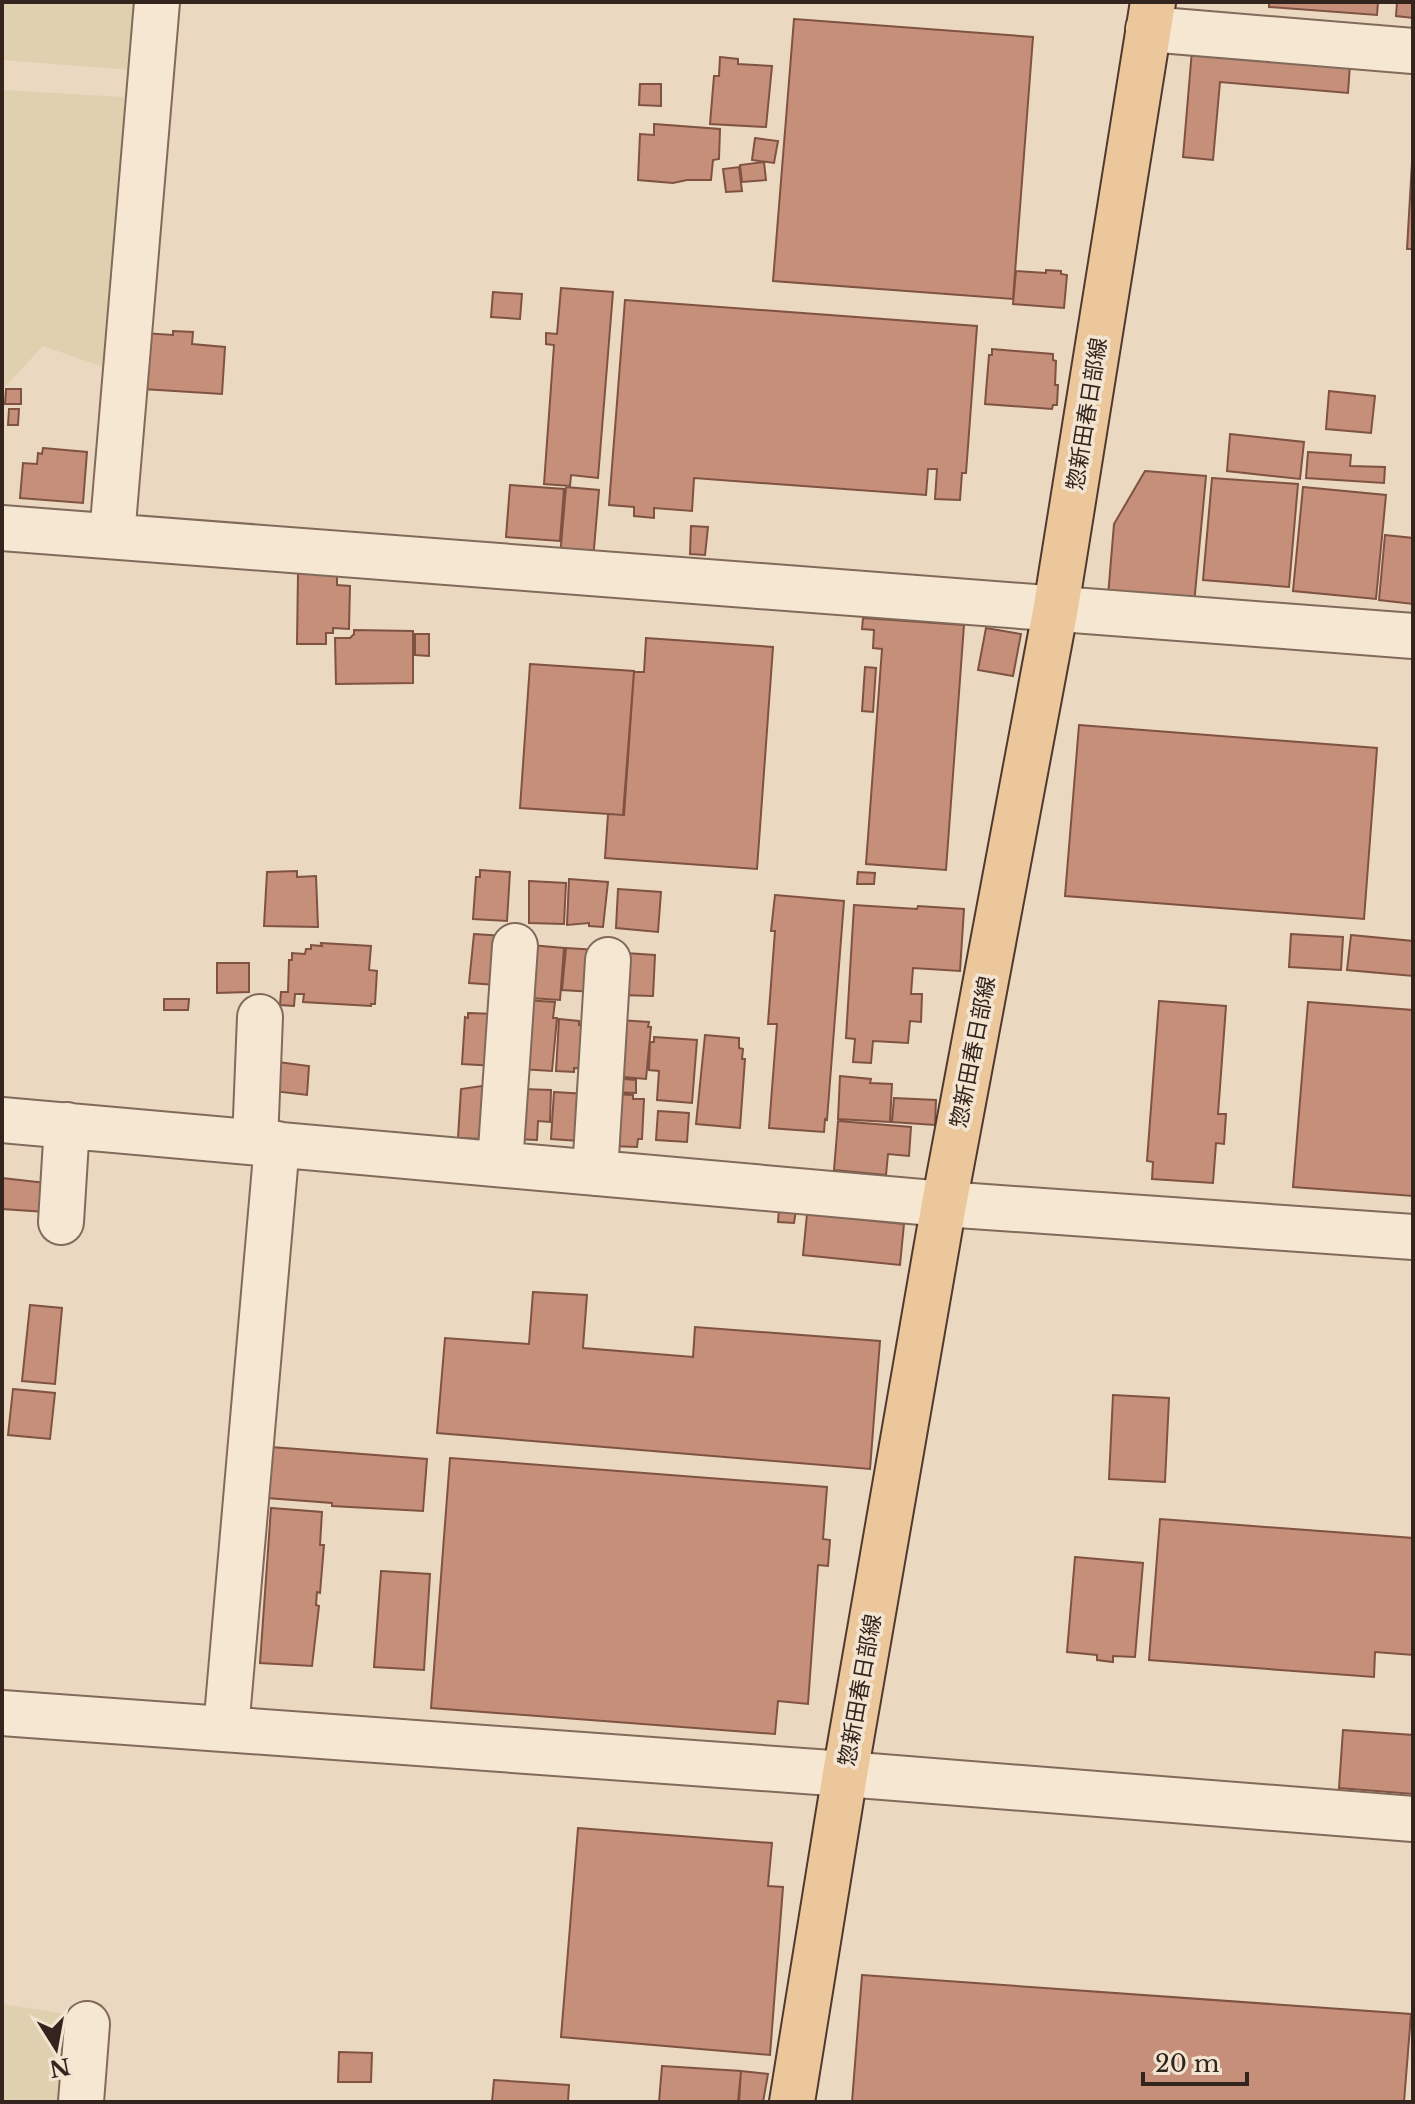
<svg xmlns="http://www.w3.org/2000/svg" width="1415" height="2104" font-family="'Libre Baskerville','Noto Sans JP',serif">
<style>
.farmland{fill:#dfd1af}
.building{fill:#c68f7a;stroke:#7f5242;stroke-width:2}
.lines{fill:none;stroke-linecap:round;stroke-linejoin:round}
.minor-casing{stroke:#826a5a;stroke-width:48}
.major-casing{stroke:#50392e;stroke-width:48}
.minor{stroke:#f6e7d3;stroke-width:44}
.major{stroke:#ebc79b;stroke-width:44}
.labels{text-anchor:middle;dominant-baseline:central;stroke-width:7;stroke-linejoin:round;paint-order:stroke}
.street-label{font-size:22px;fill:#33251d;stroke:#f2e4d0}
</style>
<rect width="100%" height="100%" fill="#ead8c1"/>
<path class="farmland" d="M2,2H162L157,72L2,60Z
M2,90L124,97L121,373L43,346L2,390Z
M2,2004L80,2016L70,2102H2Z"/>
<path class="building" d="M1269,2H1378L1377,15L1269,7Z
M1397,2H1413V18L1396,16Z
M794,19L1033,37L1013,299L773,281Z
M1192,50L1350,64L1348,93L1220,82L1213,160L1183,157Z
M720,57L738,59V64L772,66L766,127L710,124L714,76H719Z
M640,84H661V106L639,105Z
M654,124L720,129L719,159L713,160L711,180H687L673,183L638,180L640,134L654,135Z
M755,138L778,141L774,163L752,160Z
M1413,145V249H1407Z
M764,162L766,180L742,182L740,165Z
M739,167L742,191L726,192L723,169Z
M1046,270L1061,271V274L1067,275L1064,308L1013,304L1016,271L1046,273Z
M561,288L613,292L598,478L571,475L570,486L544,484L554,345L546,344V333L557,334Z
M493,292L522,294L520,319L491,317Z
M625,300L977,326L966,473H962L960,500L935,499L937,469H928L926,495L694,478L692,511L654,508V518L634,516V507L609,505Z
M173,331L193,332L192,344L225,347L222,394L143,389V333L173,335Z
M992,349L1053,354V360L1056,361L1055,385H1058L1057,405H1053L1052,409L985,404L989,355H992Z
M6,389H21V404H5Z
M1329,391L1375,396L1371,433L1326,429Z
M9,409H19L18,425H8Z
M1230,434L1304,442L1300,479L1227,471Z
M43,448L87,452L83,503L20,498L23,463L37,464L38,453L42,454Z
M1308,452L1351,455L1350,466L1385,467L1384,483L1306,478Z
M1145,471L1206,476L1194,604L1108,596L1114,524Z
M1212,478L1298,484L1289,587L1203,580Z
M510,485L564,489L560,541L506,537Z
M566,487L599,490L593,560L560,557Z
M1303,487L1386,495L1376,599L1293,591Z
M691,526L708,527L705,555L690,554Z
M1385,535L1413,538V604L1379,600Z
M298,573L337,574V585L350,586L349,629L333,628V633H326V644H297Z
M863,618L964,625L946,870L866,864L882,649L873,648L874,630L862,629Z
M986,628L1021,634L1013,676L978,670Z
M354,630L413,631V683L336,684L335,638H350L354,634Z
M415,634H429V656L415,655Z
M646,638L773,647L757,869L605,858L608,814L624,815L634,672H644Z
M530,664L634,671L623,815L520,808Z
M865,667L876,668L873,712L862,711Z
M1079,725L1377,748L1364,919L1065,896Z
M480,870L510,872L507,921L473,919L476,877H480Z
M297,871V877L316,876L318,927L264,926L267,872Z
M858,872L875,873L874,884H857Z
M569,879L608,882L603,927L589,926V923L567,925Z
M529,881L566,883L564,924L529,923Z
M618,889L661,892L658,932L616,928Z
M775,895L844,901L827,1120L825,1119L824,1132L769,1128L777,1024H768L775,931H771Z
M854,905L917,909L918,906L964,909L960,971L913,968L911,994H922L921,1022L910,1021L908,1043L873,1041L871,1063L853,1062L855,1039L846,1038Z
M474,934L504,936L497,985L469,983Z
M1291,934L1343,937L1341,970L1289,967Z
M1351,935L1413,941V976L1347,970Z
M321,943L371,946L369,970L377,971L375,1004H371V1006L303,1002L304,994H295L294,1006L280,1005L281,992H288L289,960H292V953L305,954L306,949H311V945L322,946Z
M530,945L564,948L560,1000L530,998Z
M566,948L597,950L594,992L562,990Z
M625,953L655,955L653,996L620,995Z
M217,963H249V992L217,993Z
M164,999H189L188,1010H164Z
M524,1000L555,1002L553,1018H557L552,1071L520,1069Z
M1159,1001L1226,1006L1218,1114H1226L1224,1144L1216,1143L1213,1183L1152,1179L1153,1162L1147,1161Z
M1308,1002L1413,1010V1196L1293,1187Z
M468,1013L496,1014V1066L462,1064L465,1017L468,1018Z
M559,1019L579,1021V1025L592,1026L590,1069L574,1068V1072L556,1071Z
M618,1020L649,1022L648,1027H651L646,1079L613,1076Z
M705,1035L739,1038V1048L743,1049L742,1059H745L740,1128L696,1124Z
M654,1037L697,1040L692,1103L657,1100L659,1071L649,1070L650,1042H654Z
M278,1062L309,1066L307,1095L273,1091Z
M840,1076L871,1079L870,1083L892,1084L890,1122L838,1119Z
M613,1078L636,1080V1093L612,1092Z
M482,1086L494,1087L486,1139L458,1138L461,1089Z
M522,1089L551,1090L550,1122L538,1121L537,1140L514,1139Z
M554,1092L587,1094L579,1141L551,1139Z
M613,1094L633,1095V1099H644L642,1139H638L637,1147L612,1146Z
M894,1098L936,1100L935,1125L892,1122Z
M658,1111L689,1113L687,1142L656,1140Z
M838,1121L911,1127L909,1156L888,1154L886,1175L834,1170Z
M2,1178L63,1185L61,1213L2,1209Z
M779,1209L796,1210L794,1223L778,1222Z
M807,1214L904,1224L900,1265L803,1255Z
M533,1292L587,1295L583,1348L693,1357L695,1327L880,1341L870,1469L437,1433L445,1338L529,1344Z
M30,1305L62,1308L55,1384L22,1381Z
M13,1389L55,1393L50,1439L8,1435Z
M1113,1395L1169,1398L1165,1482L1109,1479Z
M271,1447L427,1459L423,1511L332,1506V1503L267,1498Z
M450,1458L827,1487L823,1539L830,1540L828,1566L818,1565L808,1704L778,1701L775,1734L431,1708Z
M271,1508L322,1512L320,1545H324L320,1593L317,1592L316,1605L319,1606L312,1666L260,1663Z
M1160,1519L1413,1538V1655L1375,1652L1374,1677L1149,1660Z
M1075,1557L1143,1563L1135,1657L1113,1656V1662L1097,1660V1655L1067,1652Z
M381,1571L430,1574L424,1670L374,1667Z
M1343,1730L1413,1735V1794L1339,1788Z
M578,1828L772,1843L768,1886L783,1887L770,2055L561,2037Z
M862,1975L1411,2014L1404,2102H852Z
M339,2052L372,2053L371,2082H338Z
M662,2066L741,2071L738,2102H659Z
M741,2071L768,2074L763,2102H739Z
M494,2080L569,2085L568,2102H492Z"/>
<g class="lines">
<defs>
<path id="minor" d="M1148,29L1413,51
M2,528L1413,636
M112,536L157,2
M2,1120L944,1204L1413,1237
M255,1142L260,1017
M500,1164L515,946
M595,1173L608,960
M61,1222L67,1125
M2,1713L845,1774L1413,1819
M226,1729L277,1144
M81,2102L87,2024"/>
<path id="major" d="M792,2102L845,1774L944,1204L1056,607L1153,2"/>
</defs>
<use href="#minor" class="minor-casing"/>
<use href="#major" class="major-casing"/>
<use href="#minor" class="minor"/>
<use href="#major" class="major"/>
</g>
<g class="labels">
<g class="street-label">
<text transform="translate(1087 414) rotate(-81)">惣新田春日部線</text>
<text transform="translate(973 1052) rotate(-79)">惣新田春日部線</text>
<text transform="translate(860 1690) rotate(-80)">惣新田春日部線</text>
</g>
</g>
<rect width="1415" height="2104" fill="none" stroke="#33251d" stroke-width="8"/>
<g transform="translate(56 2048) rotate(169)" stroke="#f2e4d0" stroke-width="6" paint-order="stroke">
<path d="M0-6L14 30L0 20L-14 30Z" fill="#33251d"/>
<text y="-12" font-size="22" font-weight="bold" text-anchor="middle" fill="#33251d">N</text>
</g>
<path d="M1143 2072v12h104v-12" fill="none" stroke="#33251d" stroke-width="4"/>
<text x="1155" y="2072" font-size="24" fill="#33251d" stroke="#f2e4d0" stroke-width="6" paint-order="stroke">20 m</text>
</svg>
